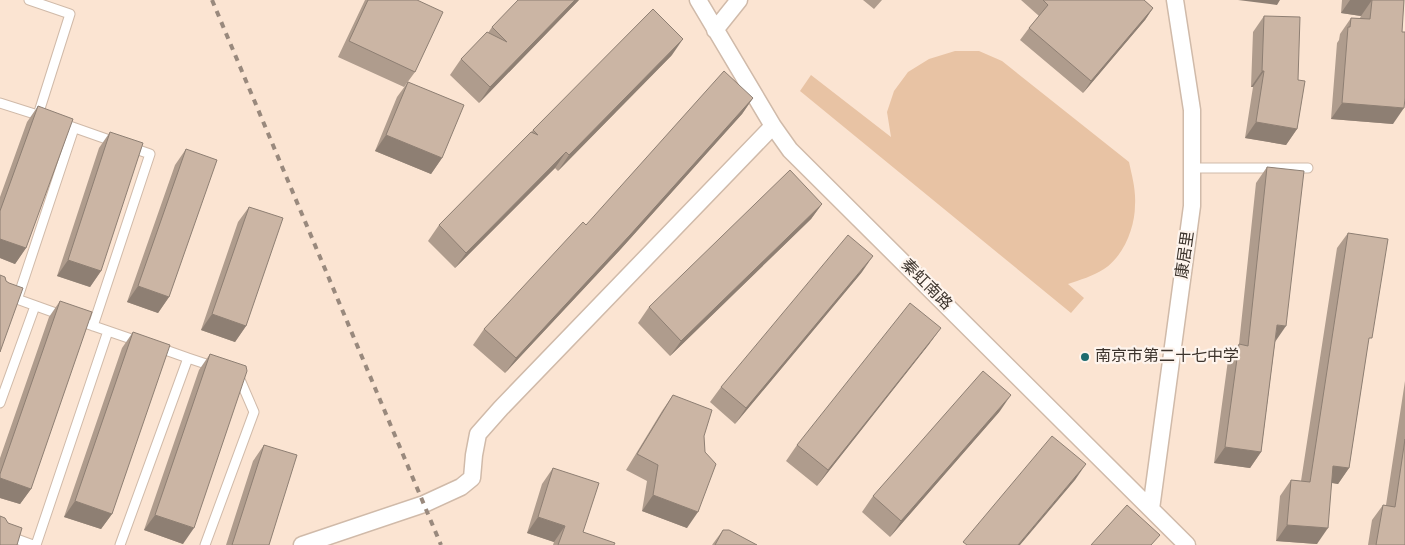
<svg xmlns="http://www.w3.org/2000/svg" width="1405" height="545" font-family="Overpass,'Noto Sans SC',sans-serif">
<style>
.green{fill:#e8c3a4}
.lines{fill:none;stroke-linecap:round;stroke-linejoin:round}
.service-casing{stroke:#d0baa9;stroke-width:11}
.minor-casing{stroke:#d0baa9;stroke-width:19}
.service{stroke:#fff;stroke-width:9}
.minor{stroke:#fff;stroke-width:16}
.rail{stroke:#99897d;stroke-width:4;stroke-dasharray:6 6;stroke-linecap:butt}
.wall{fill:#af9c8d}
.shaded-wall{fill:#8e7f73}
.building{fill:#cbb5a4;stroke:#8e7f73}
.poi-dot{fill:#1e6b6f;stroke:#fef4ed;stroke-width:2}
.labels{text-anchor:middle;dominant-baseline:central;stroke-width:4.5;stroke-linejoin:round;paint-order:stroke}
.street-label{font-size:16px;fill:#3d342d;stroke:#fef4ed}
.poi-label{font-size:16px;fill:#3d342d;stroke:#fef4ed;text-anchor:start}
</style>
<rect width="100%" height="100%" fill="#fbe4d2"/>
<path class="green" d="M955,51H979L1002,61L1129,162C1132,176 1136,190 1135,205C1135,227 1124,256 1104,269C1093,276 1080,280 1068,284L1084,298L1071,313L800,91L811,75L891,137L887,112L894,91L908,72L929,59Z"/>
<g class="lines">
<g class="service-casing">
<path id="service" d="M29,0L70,14L38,115
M0,103L44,117
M61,123L115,142
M1192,168H1308
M0,293L64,316
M18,297L74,128
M79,321L140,342
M93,326L150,154L130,147
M188,358L215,367
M0,403L35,306
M0,533L33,545
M36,545L108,331
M120,545L188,358L157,347
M205,545L254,412L238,375"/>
</g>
<g class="minor-casing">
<path id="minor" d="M698,0L773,126L790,150L1187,545
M715,30L739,0
M1151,509L1192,206V110L1175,0
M302,545L424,504L461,487L472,478L474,455L478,434L501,408L773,126"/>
</g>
<use href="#service" class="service"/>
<use href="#minor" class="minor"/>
<path class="rail" d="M212,0L441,545"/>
</g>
<path class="wall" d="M365,0H417L415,72L404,87L338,57Z
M579,0L479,103L450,75L461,59L488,33L492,27Z
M863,0H882L874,9Z
M1021,0H1144L1153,8L1145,20L1083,93L1020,40L1029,28L1039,16Z
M1342,0H1404L1393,124L1331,119L1337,43L1339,40L1340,34L1351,18H1360L1361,16L1341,13Z
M1264,16L1297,129L1286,145L1245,138L1253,87H1251L1253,32Z
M672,55L558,171L555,168L455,268L428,241L439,225L533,130Z
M408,82L442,158L431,174L375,151L397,97Z
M753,98L742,114L619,251L505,373L473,345L484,329L586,225Z
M38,106L26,248L15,264L0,258V197L27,122Z
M110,132L101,271L90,287L57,276L99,148Z
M186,149L169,297L158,313L127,302L175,165Z
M1267,167L1275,342L1261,452L1250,468L1214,463L1228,360L1239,344L1256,183Z
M822,204L811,219L670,356L638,323L649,307Z
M249,207L246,326L235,342L201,330L238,222Z
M1348,233L1368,343L1349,468L1338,484L1332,483L1317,544L1276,541L1280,496L1291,480L1301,481L1337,248Z
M862,272L735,424L710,402L721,387Z
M60,301L31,489L20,504L0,498V458L49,317Z
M133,332L112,514L101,529L64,517L122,348Z
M930,343L817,486L786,461L797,445Z
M210,354L183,544L144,530L199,370Z
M1405,381V545H1368L1372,520L1383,505H1386Z
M673,395L704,436L687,528L642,511L647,481L626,470L662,411Z
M1000,411L890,537L862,512L873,496Z
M264,445L269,545H226L253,461Z
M553,468L583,532L614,545H553L554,542L527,533L542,484Z
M723,530L757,545H712Z"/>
<path class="shaded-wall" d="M575,0H579L479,103L490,87Z
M1238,0H1280L1277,5Z
M1350,0H1372L1361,16L1341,13Z
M1153,8L1145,20L1083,93L1091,81Z
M683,39L672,55L558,171L569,155Z
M1262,71H1264L1253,87H1251Z
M753,98L742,114L619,251L505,373L516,358Z
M1342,103L1404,108L1393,124L1331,119Z
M1256,122L1297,129L1286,145L1245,138Z
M386,135L442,158L431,174L375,151Z
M566,152L555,168L455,268L466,253Z
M822,204L811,219L670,356L681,341Z
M0,239L26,248L15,264L0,258Z
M873,256L862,272L735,424L746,408Z
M68,260L101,271L90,287L57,276Z
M138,286L169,297L158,313L127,302Z
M212,314L246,326L235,342L201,330Z
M1277,325L1286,326L1275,342Z
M941,328L930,343L817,486L828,470Z
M1011,395L1000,411L890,537L901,521Z
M1225,447L1261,452L1250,468L1214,463Z
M1086,464L1075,480L1020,545H1018Z
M1333,466L1349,468L1338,484L1322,481Z
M0,478L31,489L20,504L0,498Z
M653,495L698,512L687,528L642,511Z
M75,501L112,514L101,529L64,517Z
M155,515L194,528L183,544L144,530Z
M538,517L565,526L554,542L527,533Z
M1287,525L1328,528L1317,544L1276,541Z"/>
<path class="building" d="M368,0H417L443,12L415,72L349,41Z
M518,0H575L490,87L461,59L487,32L507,42L492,27Z
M1043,0H1144L1153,8L1091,81L1029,28L1048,5Z
M1372,0H1404L1402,32H1405V98L1404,108L1342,103L1348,27H1350L1351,18L1370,19Z
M653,9L683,39L569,155L566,152L466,253L439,225L531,132L538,135L533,130Z
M1264,16L1300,17L1298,80L1305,81L1297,129L1256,122L1264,71H1262Z
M724,71L753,98L630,235L516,358L484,329L583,222L586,225Z
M408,82L464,105L442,158L386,135Z
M38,106L73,119L26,248L0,239V211Z
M110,132L143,143L101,271L68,260Z
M186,149L217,160L169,297L138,286Z
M1267,167L1304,171L1286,326L1277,325L1261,452L1225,447L1239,344L1248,346Z
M790,170L822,204L681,341L649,307Z
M249,207L283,218L246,326L212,314Z
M1348,233L1388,239L1372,338H1369L1349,468L1333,466L1328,528L1287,525L1291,480L1310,482Z
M848,235L873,256L746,408L721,387Z
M0,275L5,277L6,281L9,283L23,288L0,352Z
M60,301L92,312L31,489L0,478V474Z
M910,303L941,328L828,470L797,445Z
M133,332L170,345L112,514L75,501Z
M210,354L246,366L247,371L194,528L155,515Z
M983,371L1011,395L901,521L873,496Z
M673,395L712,410L704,436L705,452L716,464L698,512L653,495L658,465L637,454Z
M1052,436L1086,464L1018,545H967L963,542Z
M1405,439V545H1376L1383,505L1395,507Z
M264,445L297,455L269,545H232Z
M553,468L599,483L583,532L615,543L614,545H558L565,526L538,517Z
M1127,505L1160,535L1151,545H1091Z
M0,516L5,518L8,523L22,528L17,545H0Z
M723,530H729L757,545H715Z"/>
<circle class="poi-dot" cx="1085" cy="357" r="5"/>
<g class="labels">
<g class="street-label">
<text transform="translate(1186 255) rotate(-82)">康居里</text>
<text transform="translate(926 285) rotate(45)">秦虹南路</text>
</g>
<g class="poi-label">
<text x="1095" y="357">南京市第二十七中学</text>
</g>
</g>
</svg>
